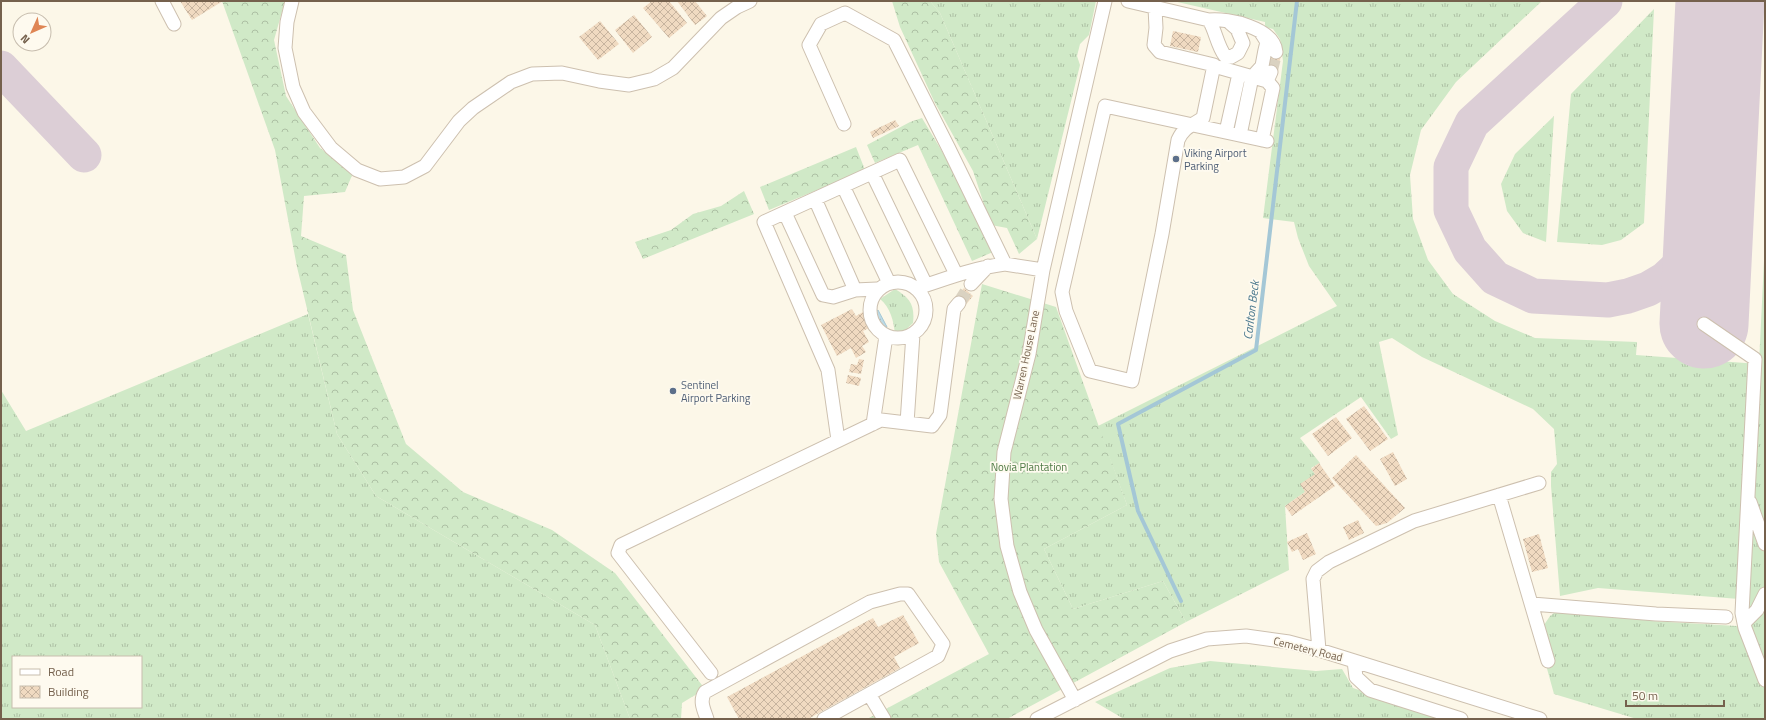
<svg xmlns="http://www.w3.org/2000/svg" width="1766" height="720" font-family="'Titillium Web',sans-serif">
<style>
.grass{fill:url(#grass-tufts);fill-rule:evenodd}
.forest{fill:url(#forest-crowns)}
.water{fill:url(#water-ripples);stroke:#a4c7d6}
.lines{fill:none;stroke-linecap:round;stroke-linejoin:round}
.stream{stroke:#a4c7d6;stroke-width:4}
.taxiway{stroke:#dcced6;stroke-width:35}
.runway{stroke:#dcced6;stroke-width:89}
.building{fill:url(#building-cross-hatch)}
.minor-tunnel{stroke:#dad2c1;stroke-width:13;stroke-dasharray:13 6;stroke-linecap:butt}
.minor-casing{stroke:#cdc0af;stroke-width:15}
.minor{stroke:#fff;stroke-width:13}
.service-dot{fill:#5c6f8a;stroke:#fefaef;stroke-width:1.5}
.labels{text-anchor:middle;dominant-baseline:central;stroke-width:3.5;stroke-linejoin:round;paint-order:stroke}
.service-label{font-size:11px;fill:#4e5e75;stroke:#fefaef;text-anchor:start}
.street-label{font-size:11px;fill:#75614d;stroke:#fefaef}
.park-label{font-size:11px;fill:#4e7a45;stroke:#fefaef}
.water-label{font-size:12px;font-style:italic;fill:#4b798e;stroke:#fefaef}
</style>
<defs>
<pattern id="grass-tufts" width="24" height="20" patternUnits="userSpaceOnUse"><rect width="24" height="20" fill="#d0e9c7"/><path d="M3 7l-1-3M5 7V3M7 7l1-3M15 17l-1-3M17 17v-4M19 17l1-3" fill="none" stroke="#adc0a4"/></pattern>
<pattern id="forest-crowns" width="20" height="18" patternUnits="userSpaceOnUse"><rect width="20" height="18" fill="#d0e9c7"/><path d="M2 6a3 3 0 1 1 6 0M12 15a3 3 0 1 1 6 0" fill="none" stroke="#adc0a4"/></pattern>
<pattern id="water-ripples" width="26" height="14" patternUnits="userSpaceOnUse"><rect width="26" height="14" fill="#bddae5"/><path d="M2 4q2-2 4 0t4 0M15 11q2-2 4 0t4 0" fill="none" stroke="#9eb4bc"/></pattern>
<pattern id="building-cross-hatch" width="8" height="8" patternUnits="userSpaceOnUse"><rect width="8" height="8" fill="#f0dac1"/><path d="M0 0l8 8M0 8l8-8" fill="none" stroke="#c7b49f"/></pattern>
</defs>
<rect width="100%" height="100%" fill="#fcf7e8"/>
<path class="grass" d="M930,1H1096L1089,35L1080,44L1077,56L1080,65L1037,239L940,13Z
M1173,1H1542L1456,82L1421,130L1410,175L1413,219L1428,260L1453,294L1495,321L1535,338L1637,342L1636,355L1759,364L1765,240V718L1637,719L1554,694L1546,665L1544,625L1550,616L1557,611L1645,614L1651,621L1737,626L1739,599L1598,588L1560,596L1551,486V472L1557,464L1554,429L1533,409L1422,357L1392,338L1379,342L1398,435L1391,439L1361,397L1300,438L1320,463L1311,468L1315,474L1305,492L1285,506L1289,570L1186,622L1163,581L1073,609L1044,549L1127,505L1098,426L1337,306L1309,266L1298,238L1294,222L1263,218L1283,61L1280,39L1273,29L1265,27V22Z
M1654,9L1644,223L1621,240L1602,245L1557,242L1571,94Z
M1554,116L1546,242L1523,233L1507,211L1501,184L1515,154Z
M895,289C910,298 915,305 913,323L900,335H895C894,321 890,307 880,299Z
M308,314L337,434L376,496L595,625L630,719H1V390L26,431ZM13,657H141V707H13Z
M1210,661L1316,671L1342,669L1353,688L1446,719H1124L1095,702L1170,668Z"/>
<path class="forest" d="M222,1H285L274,40L286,96L320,148L353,173L345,192L304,196L301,236L346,255L353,310L406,444L463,492L552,530L615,573L705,689L682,703L681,719H630L595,625L376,496L337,434L297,267L275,150Z
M892,1H930L940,13L1037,239L1019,254L1007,228L991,225L973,171L934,101L900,27Z
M922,118L949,163L993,252L972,261L918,145L875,163L867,145L910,122Z
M856,147L865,170L769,210L760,187Z
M744,191L754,214L643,259L635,242L671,230L693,214L721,206Z
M982,284L1056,307L1127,505L1044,549L1073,609L1163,581L1186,622L1007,719H867L989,654L939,562L936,534Z"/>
<path class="water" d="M878,310L887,327L883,331L875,312Z"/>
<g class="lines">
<path class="stream" d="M1181,601L1138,511L1118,424L1256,350L1297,1"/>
<path class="taxiway" d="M1605,1L1472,123L1451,167V210L1470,250L1495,278L1533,296L1608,300L1628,296L1648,289L1665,279L1680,265L1692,249L1701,231L1710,189
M1,68L84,155"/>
<path class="runway" d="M1704,324L1720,1"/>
</g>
<path class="building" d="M180,1H223L192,20Z
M652,1H669L687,23L669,38L643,8Z
M677,1H695L707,16L695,25Z
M634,15L652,37L633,53L615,30Z
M600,21L619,44L598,60L579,37Z
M1173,31L1201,37L1198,52L1170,46Z
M1272,50L1282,53L1276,73L1266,70Z
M895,120L899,126L873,138L870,132Z
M964,288L973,296L964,307L955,299Z
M852,309L856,316L863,312L871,327L863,331L869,342L862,346L866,352L856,358L851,348L837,356L821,325Z
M859,359L864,360L861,374L849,372L851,364L857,365Z
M848,375L861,378L859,386L846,383Z
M1364,406L1388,439L1370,451L1346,419Z
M1336,417L1352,438L1328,456L1312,434Z
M1393,452L1407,479L1395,486L1380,459Z
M1356,455L1405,508L1387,523L1376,526L1332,478Z
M1319,463L1335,486L1292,516L1285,506L1305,492L1300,484L1315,474L1311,469Z
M1358,520L1364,533L1349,540L1343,527Z
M1307,533L1316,554L1303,560L1298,549L1292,552L1287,542Z
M1539,534L1548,568L1532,572L1523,539Z
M903,615L919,643L894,657L900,668L808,719H739L727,697L873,618L878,627Z"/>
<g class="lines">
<path class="minor-tunnel" d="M1271,72L1276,52
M959,303L971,284"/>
<g class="minor-casing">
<path id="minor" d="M162,1L174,24
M292,1L287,22L285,48L293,87L304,112L331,148L357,170L380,179L404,177L425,166L459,121L473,108L511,82L532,74L562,73L599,81L629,85L654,79L673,68L721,18L737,7L750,1
M1128,1L1209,20C1229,18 1274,28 1276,52
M1155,8L1156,28L1154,45L1160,52L1214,65L1203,118C1191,126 1184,127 1178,140L1162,234L1132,381L1090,371L1066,311L1062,292L1105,106L1267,141
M1209,20C1216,32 1217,45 1225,56L1231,57L1238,53L1243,43L1237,29L1229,22
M1214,66L1267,81L1271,72
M844,124L809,45L821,24L845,13L894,40L949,149L1005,264L1043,270
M1226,132L1239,74
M1240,135L1252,77L1262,66L1265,50L1267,42L1260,31
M1262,140L1273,88L1267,81
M872,173L926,285
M843,186L889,283
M815,199L855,290
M785,213L823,295L833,297L855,290L877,289
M870 310a28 28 0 1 1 56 0a28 28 0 1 1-56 0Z
M971,284L988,266
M918,288C947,278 974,268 1005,264
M1704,324L1755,359L1742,613L1745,628L1765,680
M907,423L913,334
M873,424L886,336
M838,440L828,370L764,222L900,160L956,274
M1499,495L1548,661
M1750,502L1765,544
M1532,604L1656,614L1726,617
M1744,623L1757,610L1765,594
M1319,650L1313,579L1317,571L1329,562L1414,521L1539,483
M1354,661L1356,677L1370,690L1461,719
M711,673L618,553L621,545L881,420L932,426L940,415L954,309L959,303
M869,694L884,719
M1075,700L1036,630L1020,592L1007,546L1001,499L1004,452L1029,354L1043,270L1105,1
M707,719C704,710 699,701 705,692L870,602L900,594H908L943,644L938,656L824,719
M1037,719L1170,651L1207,639L1246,636L1289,642L1319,650L1540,719"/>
</g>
<use href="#minor" class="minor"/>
</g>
<g class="service-dot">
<circle cx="1176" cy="159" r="4"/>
<circle cx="673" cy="391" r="4"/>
</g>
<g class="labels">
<g class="service-label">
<text x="1184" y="153">Viking Airport<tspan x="1184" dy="13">Parking</tspan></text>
<text x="681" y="385">Sentinel<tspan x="681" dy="13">Airport Parking</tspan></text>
</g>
<g class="street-label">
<text transform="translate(1026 355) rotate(-78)">Warren House Lane</text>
<text transform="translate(1308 649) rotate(14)">Cemetery Road</text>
</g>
<g class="park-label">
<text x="1029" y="467">Novia Plantation</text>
</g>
<g class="water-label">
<text transform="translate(1251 310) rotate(-83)">Carlton Beck</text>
</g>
</g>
<rect width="1766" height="720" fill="none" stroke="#75614d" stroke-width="4"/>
<rect x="12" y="656" width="130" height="52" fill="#fefaef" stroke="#c7bdae"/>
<rect x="20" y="669" width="20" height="6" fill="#ffffff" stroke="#c7bdae"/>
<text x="48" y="676" font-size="12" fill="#75614d">Road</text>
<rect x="20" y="686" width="20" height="12" fill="url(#building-cross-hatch)" stroke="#c7bdae"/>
<text x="48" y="696" font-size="12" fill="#75614d">Building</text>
<g transform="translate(32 32) rotate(225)"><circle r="19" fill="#fefaef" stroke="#c7bdae"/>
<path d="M0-3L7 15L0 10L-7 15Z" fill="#df8554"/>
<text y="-6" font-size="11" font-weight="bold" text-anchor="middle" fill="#75614d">N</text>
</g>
<path d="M1626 700v6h98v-6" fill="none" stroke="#75614d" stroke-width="2"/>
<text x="1632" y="700" font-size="12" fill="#75614d" stroke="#fefaef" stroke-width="3" paint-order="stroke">50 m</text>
</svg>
